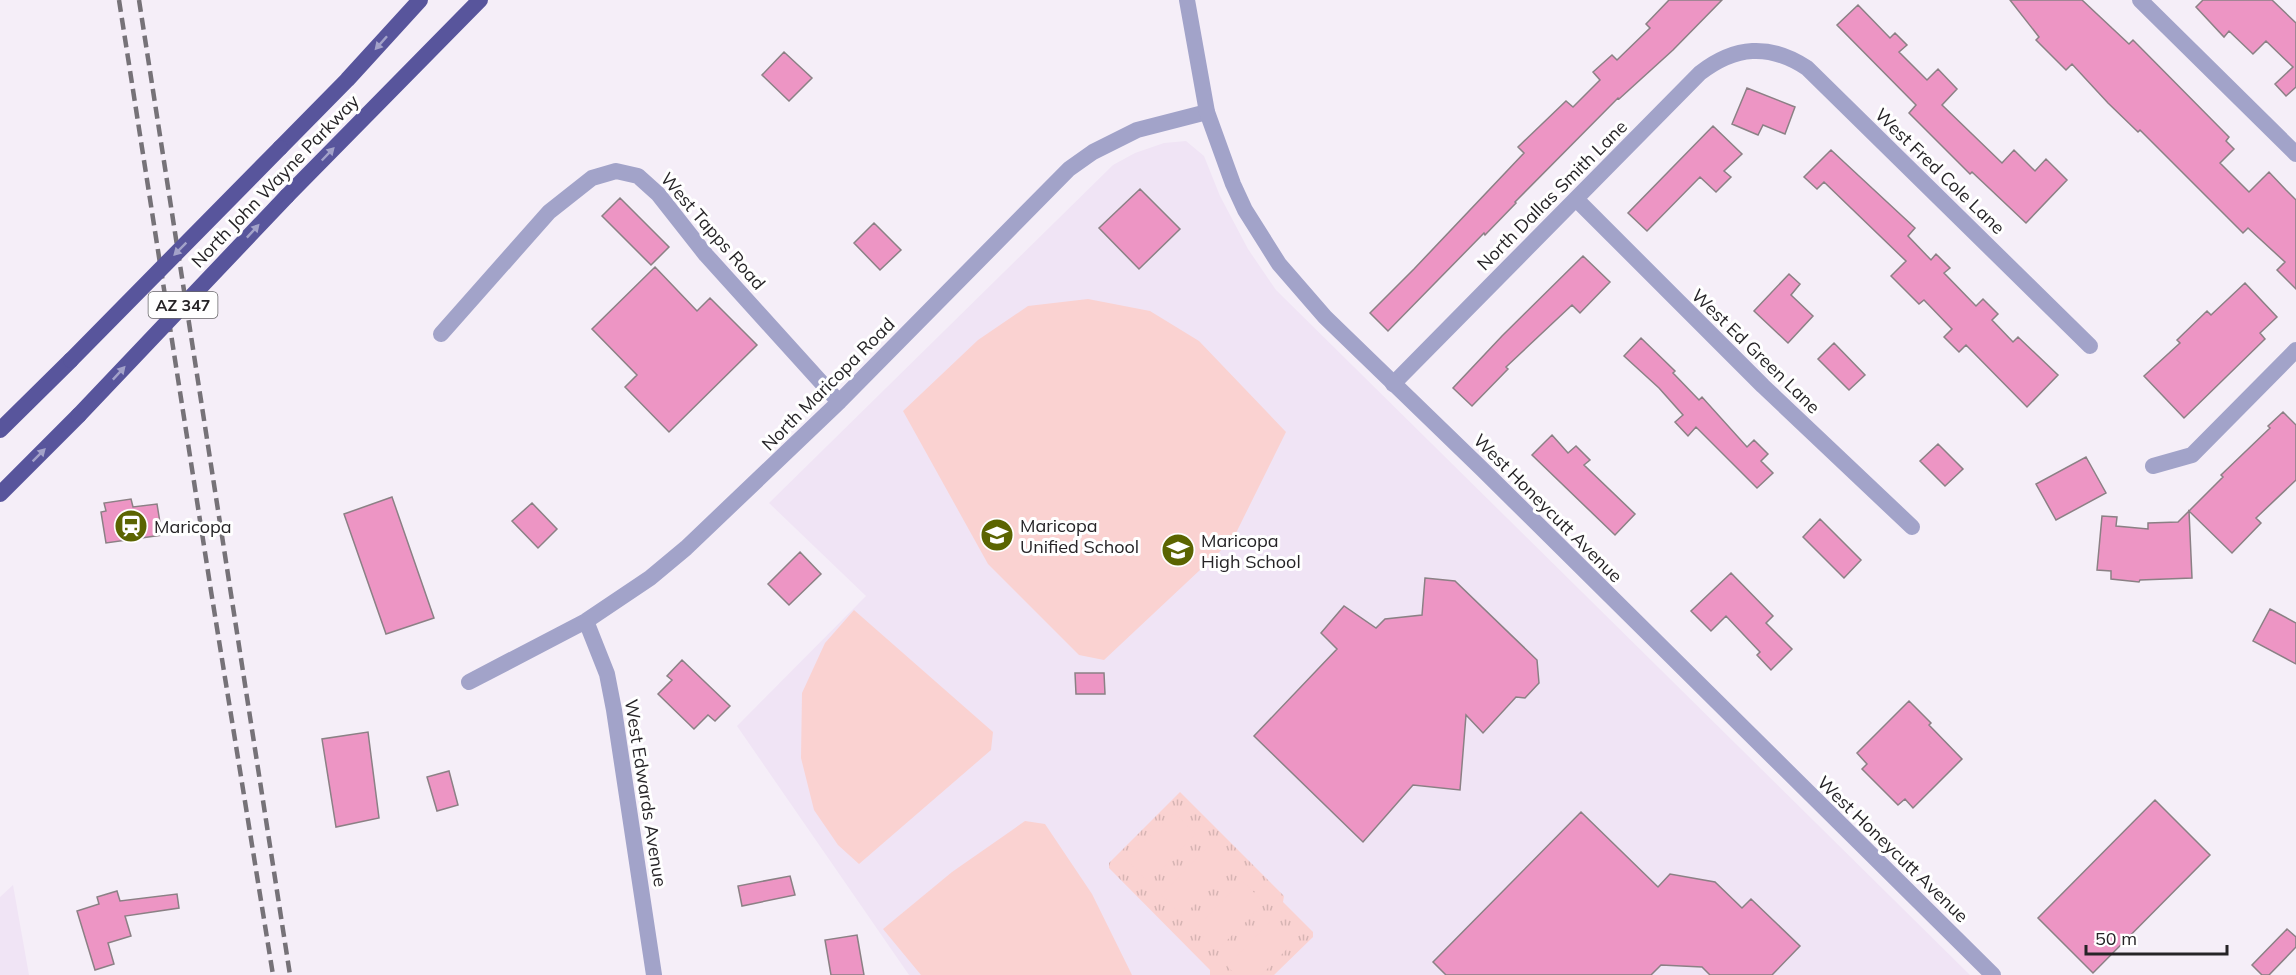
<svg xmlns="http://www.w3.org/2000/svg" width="2296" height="975" font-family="Mulish,sans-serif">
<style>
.built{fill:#f0e4f5}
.park{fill:url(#park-tufts)}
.garden{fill:#fad2d1}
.building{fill:#ed95c4;stroke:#8b8085;stroke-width:1.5}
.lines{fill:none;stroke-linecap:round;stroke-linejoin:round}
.minor{stroke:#a2a3c9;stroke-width:16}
.tertiary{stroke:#a2a3c9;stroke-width:16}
.trunk{stroke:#58559c;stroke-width:16}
.rail{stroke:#767278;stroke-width:4.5;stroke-dasharray:12 6;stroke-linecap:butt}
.trunk-bridge{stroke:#58559c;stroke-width:16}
.oneway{fill:#a3a2c9}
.labels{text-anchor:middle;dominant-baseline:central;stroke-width:6;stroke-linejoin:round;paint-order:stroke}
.shield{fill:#fff;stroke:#676668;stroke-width:1.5}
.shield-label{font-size:16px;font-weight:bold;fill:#262427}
.street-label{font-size:18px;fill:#262427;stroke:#fff}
.poi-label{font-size:18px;fill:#262427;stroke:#fff;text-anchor:start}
</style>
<defs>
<pattern id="park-tufts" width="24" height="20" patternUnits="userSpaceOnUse" patternTransform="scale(1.5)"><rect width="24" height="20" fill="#fad2d1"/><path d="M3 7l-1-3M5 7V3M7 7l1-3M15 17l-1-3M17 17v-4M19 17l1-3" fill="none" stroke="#d6b4b3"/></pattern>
</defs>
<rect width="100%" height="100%" fill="#f5eef8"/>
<path class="built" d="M1186,141L1204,156L1220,196L1248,249L1276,290L1970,975H909L737,726L866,596L769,503L1113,165L1135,153L1164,143Z
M13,885L29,975H0V897Z"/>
<path class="park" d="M1180,792L1284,896L1283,902L1313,932V937L1274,975H1210V970L1109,868V863Z"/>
<path class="garden" d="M1088,299L1150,311L1199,341L1286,432L1233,539L1104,660L1079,655L988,564L903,411L978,340L1028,306Z
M854,610L993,732L991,750L859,864L838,845L814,810L801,758L802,693L825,643Z
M1174,813L1196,834L1149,882L1126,860Z
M1025,821L1045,824L1092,894L1132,975H921L883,929L952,872Z
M1208,847L1230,869L1183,916L1161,895Z
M1242,881L1265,903L1217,950L1195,929Z
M1274,918L1296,940L1261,975H1236L1227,966Z"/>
<path class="building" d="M1669,0H1722L1673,50L1619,99L1618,98L1515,202L1516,203L1485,235L1484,233L1388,331L1370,313L1414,269L1524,153L1518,147L1566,101L1573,107L1600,80L1593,72L1612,55L1617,60L1650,28L1646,24Z
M2010,0H2082L2129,44L2133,40L2229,137L2226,141L2234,149L2220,163L2249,192L2269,172L2286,190L2296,200V289L2277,270L2285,262L2248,228L2243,233L2140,130L2138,132L2108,103L2072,64L2066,70L2036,40L2039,37Z
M2203,0H2272L2296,23V87L2286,96L2275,84L2293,67L2266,41L2253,54L2229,31L2224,37L2196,7Z
M1858,5L1890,38L1895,33L1907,45L1899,52L1927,80L1938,69L1957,89L1942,105L2002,163L2014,150L2035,171L2046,159L2067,180L2026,223L1972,172L1970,174L1909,113L1916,105L1837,25Z
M784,52L812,78L789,101L762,75Z
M1747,88L1795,107L1785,134L1763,125L1758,135L1732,124Z
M1713,126L1742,154L1724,171L1731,177L1716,192L1700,177L1647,231L1628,213Z
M1831,150L1915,228L1908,236L1931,260L1936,254L1950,268L1944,273L1976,306L1983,299L1998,314L1992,320L2013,342L2018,337L2058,375L2027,407L1966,345L1959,352L1944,337L1952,329L1924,300L1919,304L1891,276L1906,261L1824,182L1817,189L1804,177Z
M1140,189L1180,229L1139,269L1099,228Z
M620,198L669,247L651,265L602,216Z
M874,223L901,250L880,270L854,243Z
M1583,256L1610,282L1580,313L1572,305L1506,367L1508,369L1472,406L1453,388L1502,336Z
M655,267L697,311L710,298L757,345L669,432L625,387L637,375L592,329Z
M1789,274L1800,284L1791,295L1813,316L1788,343L1754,311Z
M2245,283L2277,317L2260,333L2265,339L2184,418L2144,376L2180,343L2177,340L2207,311L2211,315Z
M1641,338L1675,371L1673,373L1699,400L1702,397L1747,447L1754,440L1768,454L1761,461L1773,473L1757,488L1696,427L1688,436L1675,422L1683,415L1659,388L1624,356Z
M1834,343L1865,375L1849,390L1818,359Z
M2283,412L2296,425V480L2256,518L2261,523L2232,553L2189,511L2192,578L2140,580L2139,582L2111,579V571L2097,570L2102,516L2117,517L2116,526L2148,529V523L2178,522L2223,477L2221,475L2270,428L2268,426Z
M1552,435L1568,453L1576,446L1590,460L1584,465L1635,514L1615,535L1532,455Z
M1938,444L1963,469L1945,486L1920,461Z
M2086,457L2106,493L2056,520L2036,484Z
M392,497L434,618L386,634L344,514Z
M131,499L133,507L157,504L162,535L106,543L101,512L106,511L104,503Z
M532,503L557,529L538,548L512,521Z
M1820,519L1861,560L1844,578L1803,537Z
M800,552L821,574L789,605L768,584Z
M1731,573L1773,616L1766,623L1792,649L1771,670L1757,655L1760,652L1726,616L1711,631L1691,611Z
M1425,578L1455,581L1537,660L1539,683L1525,698L1516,697L1483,733L1466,715L1460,790L1413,785L1363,842L1254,736L1337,649L1321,633L1344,606L1376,628L1385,619L1422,615Z
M2270,609L2296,623V664L2253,641Z
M682,660L730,706L715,721L708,715L694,729L658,694L672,680L667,676Z
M1075,673H1104L1105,694H1076Z
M1909,701L1931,723L1929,725L1962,759L1913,808L1905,799L1898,805L1862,769L1867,764L1857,753Z
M368,732L379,818L336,827L322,739Z
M449,771L458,805L437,811L427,777Z
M2155,800L2210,855L2093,973L2038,918Z
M1581,812L1658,887L1670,874L1715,882L1742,908L1751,899L1800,946L1772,975H1710L1702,967L1661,965L1651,975H1446L1433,962Z
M790,876L795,895L742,906L738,886Z
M117,891L120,901L177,894L179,908L125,916L131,936L108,943L114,964L95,970L77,911L99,904L97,897Z
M2287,929L2296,937V947L2269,975H2262L2252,965Z
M857,935L864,975H831L825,940Z"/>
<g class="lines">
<path class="minor" d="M2140,0L2296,154
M1576,199L1763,386L1912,527
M441,334L549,212L592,178L616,171L638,176L658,194L706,255L839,402
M1393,384L1700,73C1735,46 1769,43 1807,68L2090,346
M2153,466L2192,455L2296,350
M586,621L607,674L614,710L654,975
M469,682L586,621L650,578L686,548L839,402L1069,169L1093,152L1137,130L1207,112"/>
<path class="tertiary" d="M1187,0L1207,112L1233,184L1245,210L1279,264L1325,317L1482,469L1993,975"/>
<path class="trunk" d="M280,148L347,80L420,0
M287,196L480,0
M0,430L71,360
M0,494L79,415"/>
<path class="rail" d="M119,0L211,591L273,975
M139,0L290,975"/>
<path class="trunk-bridge" d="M71,360L280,148
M79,415L287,196"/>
</g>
<defs><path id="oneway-solid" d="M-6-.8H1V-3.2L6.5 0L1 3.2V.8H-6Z" transform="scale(1.5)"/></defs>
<g class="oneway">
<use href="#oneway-solid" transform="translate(381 43) rotate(132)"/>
<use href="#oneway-solid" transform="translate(328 154) rotate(-46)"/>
<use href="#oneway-solid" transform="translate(253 231) rotate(-47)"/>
<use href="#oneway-solid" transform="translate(180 249) rotate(135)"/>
<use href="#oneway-solid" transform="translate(119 373) rotate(-47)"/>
<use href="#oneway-solid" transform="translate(39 455) rotate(-45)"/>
</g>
<defs>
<g id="station-disc" transform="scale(1.725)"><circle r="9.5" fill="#5b6401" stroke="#fff"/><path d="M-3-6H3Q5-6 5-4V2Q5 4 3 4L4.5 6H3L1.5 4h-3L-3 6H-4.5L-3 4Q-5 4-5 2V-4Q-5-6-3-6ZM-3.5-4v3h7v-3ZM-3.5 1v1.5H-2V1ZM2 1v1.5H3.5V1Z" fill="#fff"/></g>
<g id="school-disc" transform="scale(1.725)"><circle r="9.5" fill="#5b6401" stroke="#fff"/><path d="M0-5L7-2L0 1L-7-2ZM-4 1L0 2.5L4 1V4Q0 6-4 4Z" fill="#fff"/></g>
</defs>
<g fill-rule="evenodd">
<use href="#station-disc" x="131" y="526"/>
<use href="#school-disc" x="997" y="535"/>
<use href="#school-disc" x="1178" y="550"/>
</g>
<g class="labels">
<rect class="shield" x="148.5" y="292" width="69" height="26" rx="4.5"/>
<g class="shield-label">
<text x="183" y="305">AZ 347</text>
</g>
<g class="street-label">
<text transform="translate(1940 171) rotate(44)">West Fred Cole Lane</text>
<text transform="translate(275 181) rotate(-46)">North John Wayne Parkway</text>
<text transform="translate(1552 195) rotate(-45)">North Dallas Smith Lane</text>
<text transform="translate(713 231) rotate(49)">West Tapps Road</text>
<text transform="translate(1756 351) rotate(44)">West Ed Green Lane</text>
<text transform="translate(828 384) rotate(-45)">North Maricopa Road</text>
<text transform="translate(1548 508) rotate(45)">West Honeycutt Avenue</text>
<text transform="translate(646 793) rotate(81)">West Edwards Avenue</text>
<text transform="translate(1893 849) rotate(44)">West Honeycutt Avenue</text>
</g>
<g class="poi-label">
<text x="1020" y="525">Maricopa<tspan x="1020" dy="21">Unified School</tspan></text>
<text x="154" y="526">Maricopa</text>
<text x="1201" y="540">Maricopa<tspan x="1201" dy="21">High School</tspan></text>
</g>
</g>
<path d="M2086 945v9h141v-9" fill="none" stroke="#262427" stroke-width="3"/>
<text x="2095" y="945" font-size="18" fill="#262427" stroke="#ffffff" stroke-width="4.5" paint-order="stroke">50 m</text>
</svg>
